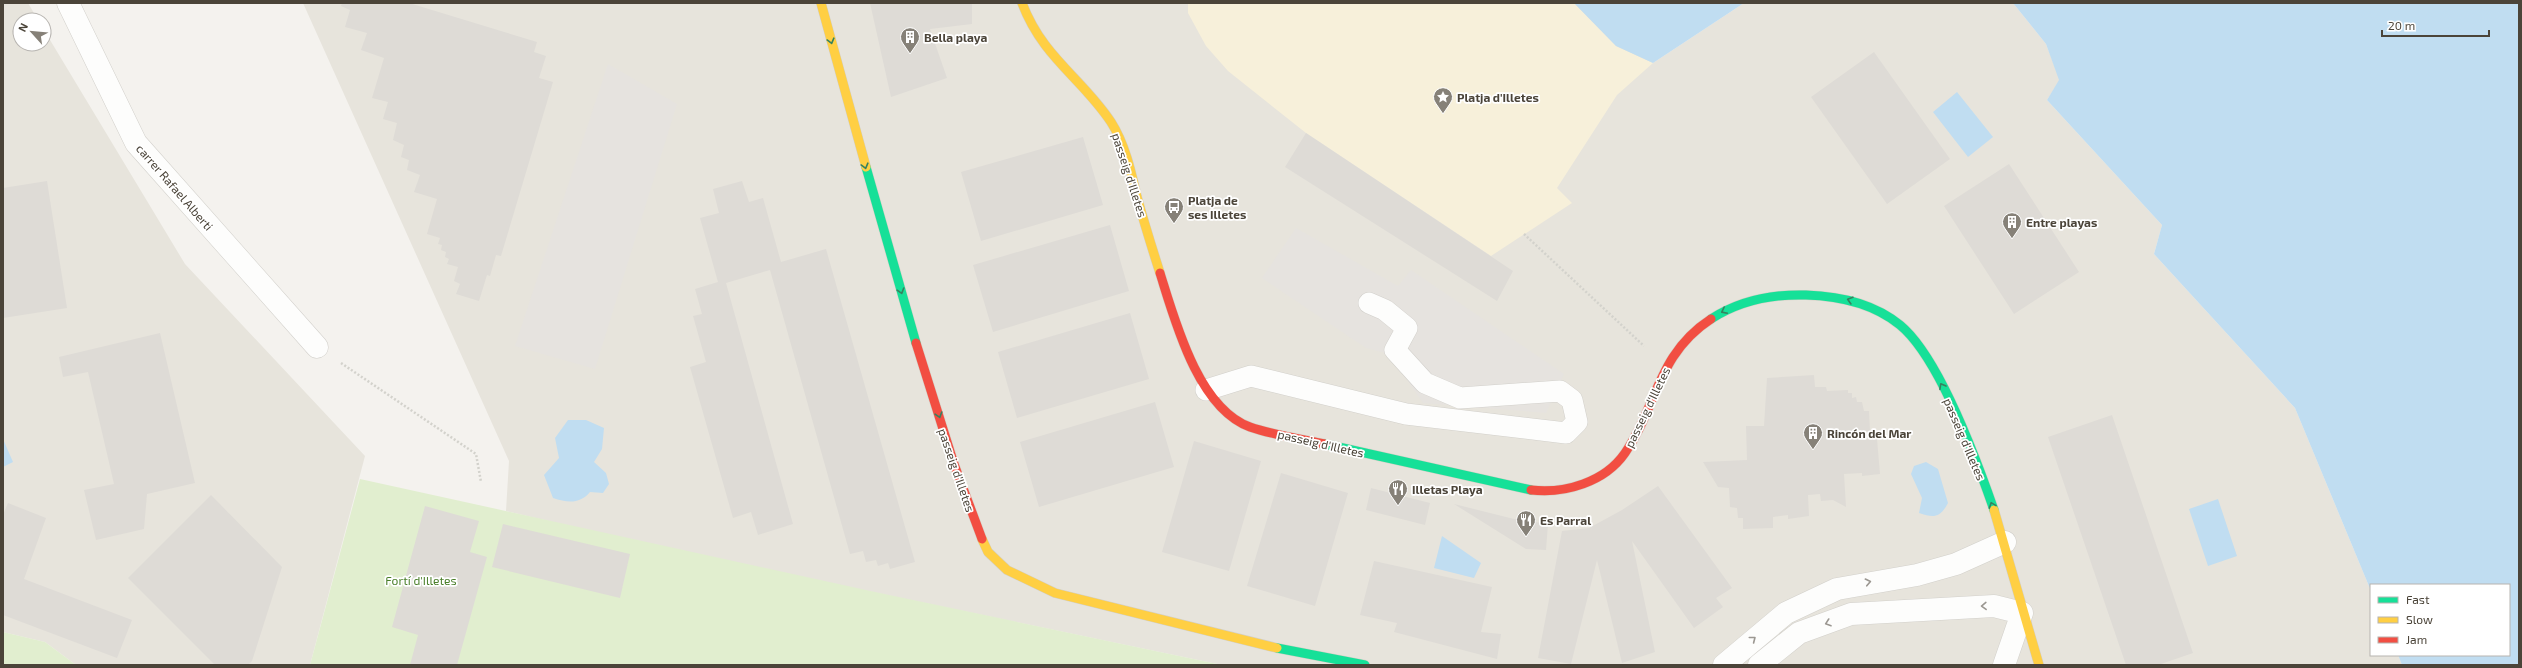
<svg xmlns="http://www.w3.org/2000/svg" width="2522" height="668" font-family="'Exo 2',sans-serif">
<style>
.residential{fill:#e7e4dc}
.green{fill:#e1eecf}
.sand{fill:#f7f0da}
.parking{fill:#e6e3df}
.water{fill:#c0ddf1}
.building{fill:#dedbd6}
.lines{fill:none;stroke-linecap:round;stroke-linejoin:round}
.lane-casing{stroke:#d2d0cb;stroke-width:22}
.street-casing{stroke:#d2d0cb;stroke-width:23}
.fast-casing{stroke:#d3cfc5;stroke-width:10}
.slow-casing{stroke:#d3cfc5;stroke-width:10}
.jam-casing{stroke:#d3cfc5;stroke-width:10}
.path{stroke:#d3d2cc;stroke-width:2.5;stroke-dasharray:2 2;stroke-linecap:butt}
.lane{stroke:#fdfdfc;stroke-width:21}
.street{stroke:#fdfdfc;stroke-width:22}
.fast{stroke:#16e098;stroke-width:9}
.slow{stroke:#ffcf43;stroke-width:9}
.jam{stroke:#f24e42;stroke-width:9}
.oneway{stroke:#36825f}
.oneway2{stroke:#9b9791}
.labels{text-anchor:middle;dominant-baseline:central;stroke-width:3.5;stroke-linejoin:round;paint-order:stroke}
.poi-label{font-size:12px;font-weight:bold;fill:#4b4439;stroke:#fff;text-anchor:start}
.street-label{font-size:12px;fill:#4b4439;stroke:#fff}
.park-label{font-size:12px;fill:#4a7f2a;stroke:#fff}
</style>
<rect width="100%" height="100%" fill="#f4f2ee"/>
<path class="residential" d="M3,3H28L38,20H20V44H44V30L185,264L365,456L310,665H76L45,642L3,632Z
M303,3H1574L1653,63L1744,3H2013L2046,44L2060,80L2047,100L2162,225L2154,254L2295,408L2371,591V655H2398L2402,665H1222L680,552L506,511L509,461Z"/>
<path class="green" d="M360,479L875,592L1222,665H310Z
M3,632L45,642L76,665H3Z"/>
<path class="sand" d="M1188,3H1574L1616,46L1653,63L1617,95L1557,188L1572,203L1491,256L1306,133L1228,71L1206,46L1188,13Z"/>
<path class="parking" d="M608,64L677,104L595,369L515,346Z
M1296,228L1398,286L1411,270L1564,374L1546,413L1423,403L1389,354L1366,348L1262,278Z"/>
<path class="water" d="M1574,3H1744L1653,63L1616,46Z
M2013,3H2519V665H2402L2398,655H2509V585H2371V591L2295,408L2154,254L2162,225L2047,100L2059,80L2046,44Z
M1957,92L1993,137L1968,157L1933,112Z
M568,420H586L604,428L602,449L594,462L606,473L609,484L603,493L590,492C580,504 568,503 553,498L544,475L559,458L555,438Z
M3,439L13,462L3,467Z
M1926,462L1938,469L1948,503C1940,518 1934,518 1919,513L1922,498L1911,474L1914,466Z
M2218,499L2237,556L2208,566L2189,509Z
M1442,536L1481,563L1474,578L1434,568Z"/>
<path class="building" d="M342,3H409L537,42L534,52L546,56L539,78L553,82L501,256L496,255L490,276L487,275L479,301L456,294L460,284L454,281L458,267L447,264L449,259L445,257L446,252L441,250L442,245L438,244L440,238L427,234L437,199L414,192L420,175L407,170L409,160L401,157L404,145L393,140L397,123L383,119L388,102L372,98L384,58L361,50L367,33L345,27L350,10L341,6Z
M870,3H972V24L930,29L947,78L891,97Z
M1874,52L1950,159L1887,204L1811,97Z
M1306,133L1513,271L1497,301L1285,167Z
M1083,137L1103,205L981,241L961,172Z
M2009,164L2079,272L2014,314L1944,206Z
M47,181L67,308L3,318V188Z
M742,181L749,202L763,198L781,262L826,249L915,562L890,569L888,563L878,566L876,560L866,562L863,551L850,554L770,270L726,283L793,524L758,535L751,512L733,518L690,367L706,362L693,316L702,314L695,289L718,282L700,218L719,213L713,189Z
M1110,225L1129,291L993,332L973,265Z
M1130,313L1149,379L1017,418L998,352Z
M160,333L195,483L147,494L144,529L96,540L84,490L114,484L88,372L63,377L59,357Z
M1814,375L1815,387H1826L1827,391L1848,390V393H1852V398L1856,397L1857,402H1862L1864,411H1869L1870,431L1864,432V440L1877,439L1880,474L1862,476V473L1844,474L1846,507L1833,500L1821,501L1820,494L1808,495L1809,516L1788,519V515L1773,517V528L1743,529V518H1738L1737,508L1730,507L1729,488L1718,487L1703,462L1747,460L1746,426H1764L1767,378Z
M1155,402L1174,467L1039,507L1020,442Z
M2112,415L2193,653L2158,665H2126L2048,437Z
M1194,441L1261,461L1229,571L1162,552Z
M1281,473L1348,493L1315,606L1247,586Z
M1658,486L1732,588L1716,598L1723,607L1694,628L1632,541L1655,652L1622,663L1597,560L1571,664L1538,658L1562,531L1589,528L1622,510Z
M1371,488L1430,503L1425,525L1366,510Z
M211,495L282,567L252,661L248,665H215L128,578Z
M8,503L46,518L24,579L132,620L117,658L3,615V515Z
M1454,504L1514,519L1548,524L1546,550L1526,549Z
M425,506L479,521L470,552L487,557L457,665H410L418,635L392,627Z
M503,524L630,554L620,598L492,567Z
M1374,561L1492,587L1481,632L1501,634L1497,659L1394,632L1397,623L1360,615Z"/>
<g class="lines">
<g class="lane-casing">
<path id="lane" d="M1206,390L1251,376L1406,414L1566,433L1577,422L1572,400L1560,391L1460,398L1425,383L1395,350L1407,328L1385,310L1369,303"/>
</g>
<g class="street-casing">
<path id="street" d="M68,3L136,143L317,347
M1724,665L1786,613L1837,589L1917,575L1956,564L2005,542
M1759,665L1799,633L1851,614L1994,606L2022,613L2004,665"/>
</g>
<g class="fast-casing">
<path id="fast" d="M866,167L916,343
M1711,319C1739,301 1773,294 1806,295C1839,296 1873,303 1900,325C1939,357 1977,461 1994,510
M1325,444L1531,490
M1277,648L1365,665"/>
</g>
<g class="slow-casing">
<path id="slow" d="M821,3L866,167
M1022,3C1043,58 1081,77 1111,122C1125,144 1131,171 1137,197C1144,222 1152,248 1160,273
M1994,510L2039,665
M982,539L988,552L1007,570L1055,593L1277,648"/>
</g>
<g class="jam-casing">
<path id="jam" d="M1160,273C1175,321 1198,408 1250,427C1273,435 1300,439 1325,444
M916,343L954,464L982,539
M1531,490C1565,494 1605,482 1625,453C1657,407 1657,354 1711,319"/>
</g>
<path class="path" d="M1524,234L1644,346
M341,363L476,454L481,482"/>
<use href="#lane" class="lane"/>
<use href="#street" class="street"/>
<use href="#fast" class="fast"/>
<use href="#slow" class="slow"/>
<use href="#jam" class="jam"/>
</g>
<defs><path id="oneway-chevron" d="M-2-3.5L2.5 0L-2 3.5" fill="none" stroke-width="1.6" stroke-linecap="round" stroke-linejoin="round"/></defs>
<g class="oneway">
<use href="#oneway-chevron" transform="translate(831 41) rotate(75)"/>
<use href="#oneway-chevron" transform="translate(865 166) rotate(75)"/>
<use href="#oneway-chevron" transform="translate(901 291) rotate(73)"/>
<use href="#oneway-chevron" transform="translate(1850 300) rotate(-164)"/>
<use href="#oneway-chevron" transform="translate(1724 311) rotate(153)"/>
<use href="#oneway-chevron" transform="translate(1942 386) rotate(-119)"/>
<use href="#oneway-chevron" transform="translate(939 415) rotate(73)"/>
<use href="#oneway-chevron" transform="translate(1992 505) rotate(-110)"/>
</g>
<g class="oneway2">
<use href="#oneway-chevron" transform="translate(1868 582) rotate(-12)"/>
<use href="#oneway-chevron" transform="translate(1984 606) rotate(178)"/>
<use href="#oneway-chevron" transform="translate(1828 623) rotate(161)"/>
<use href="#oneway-chevron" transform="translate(1753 639) rotate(-38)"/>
</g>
<defs>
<g id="building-pin" transform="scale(1)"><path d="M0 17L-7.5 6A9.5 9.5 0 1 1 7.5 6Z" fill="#868178" stroke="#fff"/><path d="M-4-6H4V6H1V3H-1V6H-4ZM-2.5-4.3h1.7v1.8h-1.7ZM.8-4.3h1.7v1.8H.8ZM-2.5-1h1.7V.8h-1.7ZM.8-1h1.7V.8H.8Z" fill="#fff"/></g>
<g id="sight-pin" transform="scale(1)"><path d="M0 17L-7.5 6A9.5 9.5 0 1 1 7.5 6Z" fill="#868178" stroke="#fff"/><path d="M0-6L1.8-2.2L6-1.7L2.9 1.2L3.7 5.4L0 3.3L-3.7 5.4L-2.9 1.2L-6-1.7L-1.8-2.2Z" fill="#fff"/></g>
<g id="bus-pin" transform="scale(1)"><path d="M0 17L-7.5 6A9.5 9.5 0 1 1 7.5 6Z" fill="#868178" stroke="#fff"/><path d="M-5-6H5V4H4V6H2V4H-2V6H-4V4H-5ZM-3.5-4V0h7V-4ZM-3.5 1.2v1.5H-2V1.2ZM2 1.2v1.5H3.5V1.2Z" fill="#fff"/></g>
<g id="restaurant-pin" transform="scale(1)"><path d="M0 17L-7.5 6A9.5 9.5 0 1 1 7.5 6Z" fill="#868178" stroke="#fff"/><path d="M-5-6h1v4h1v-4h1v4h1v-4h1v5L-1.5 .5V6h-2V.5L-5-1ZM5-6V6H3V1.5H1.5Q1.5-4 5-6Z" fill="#fff"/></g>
</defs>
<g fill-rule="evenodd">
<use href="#building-pin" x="910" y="37"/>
<use href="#sight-pin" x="1443" y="97"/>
<use href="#bus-pin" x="1174" y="207"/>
<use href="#building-pin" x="2012" y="222"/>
<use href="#building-pin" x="1813" y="433"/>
<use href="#restaurant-pin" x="1398" y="489"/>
<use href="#restaurant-pin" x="1526" y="520"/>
</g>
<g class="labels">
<g class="poi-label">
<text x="924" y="37">Bella playa</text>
<text x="1457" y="97">Platja d'Illetes</text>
<text x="1188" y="200">Platja de<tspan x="1188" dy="14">ses Illetes</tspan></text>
<text x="2026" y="222">Entre playas</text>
<text x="1827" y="433">Rincón del Mar</text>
<text x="1412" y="489">Illetas Playa</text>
<text x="1540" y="520">Es Parral</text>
</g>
<g class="street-label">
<text transform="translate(1130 175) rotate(72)">passeig d'Illetes</text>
<text transform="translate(175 187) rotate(49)">carrer Rafael Alberti</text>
<text transform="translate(1647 407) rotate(-64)">passeig d'Illetes</text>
<text transform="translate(1965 439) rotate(67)">passeig d'Illetes</text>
<text transform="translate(1321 443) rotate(13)">passeig d'Illetes</text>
<text transform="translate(957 470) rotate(71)">passeig d'Illetes</text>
</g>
<g class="park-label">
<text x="421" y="580">Fortí d'Illetes</text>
</g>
</g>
<rect width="2522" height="668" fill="none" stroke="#4b4439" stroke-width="8"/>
<rect x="2370" y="584" width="140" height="72" fill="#ffffff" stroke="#b7b4b0"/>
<rect x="2378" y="597" width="20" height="6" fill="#16e098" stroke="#b7b4b0"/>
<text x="2406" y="604" font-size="12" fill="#4b4439">Fast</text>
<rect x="2378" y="617" width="20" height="6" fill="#ffcf43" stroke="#b7b4b0"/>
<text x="2406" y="624" font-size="12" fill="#4b4439">Slow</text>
<rect x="2378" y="637" width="20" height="6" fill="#f24e42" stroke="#b7b4b0"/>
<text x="2406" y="644" font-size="12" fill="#4b4439">Jam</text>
<g transform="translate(32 32) rotate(297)"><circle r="19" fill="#ffffff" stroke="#b7b4b0"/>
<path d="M0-3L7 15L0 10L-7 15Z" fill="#868178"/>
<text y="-6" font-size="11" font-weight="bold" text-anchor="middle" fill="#4b4439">N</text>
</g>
<path d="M2382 30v6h107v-6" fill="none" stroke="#4b4439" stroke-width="2"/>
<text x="2388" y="30" font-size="12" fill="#4b4439" stroke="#ffffff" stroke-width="3" paint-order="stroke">20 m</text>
</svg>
